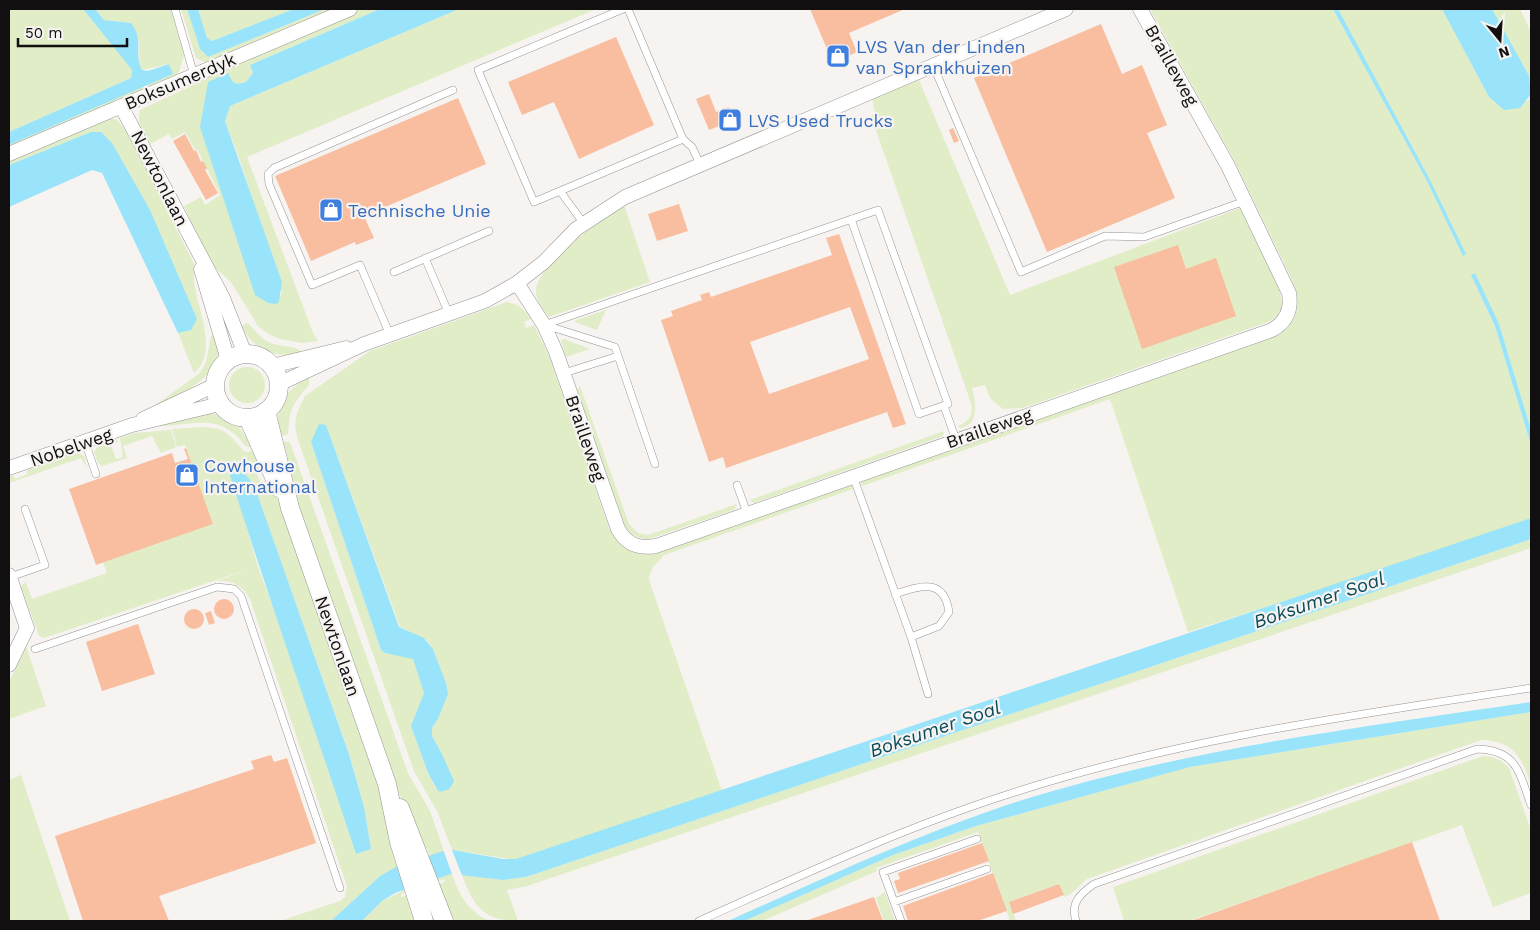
<svg xmlns="http://www.w3.org/2000/svg" width="1540" height="930" font-family="'Work Sans',sans-serif">
<style>
.green{fill:#e0edc6;fill-rule:evenodd}
.water{fill:#99e4fa}
.pier{fill:#f6f3f1}
.building{fill:#f9be9f;fill-rule:evenodd}
.lines{fill:none;stroke-linecap:round;stroke-linejoin:round}
.service-casing{stroke:#979492;stroke-width:8}
.minor-casing{stroke:#979492;stroke-width:15}
.tertiary-casing{stroke:#979492;stroke-width:19}
.service{stroke:#fff;stroke-width:7}
.minor{stroke:#fff;stroke-width:14}
.tertiary{stroke:#fff;stroke-width:18}
.labels{text-anchor:middle;dominant-baseline:central;stroke-width:4.5;stroke-linejoin:round;paint-order:stroke}
.shop-label{font-size:18px;fill:#366cbe;stroke:#f6f3f1;text-anchor:start}
.street-label{font-size:18px;fill:#110f0f;stroke:#f6f3f1}
.water-label{font-size:19px;font-style:italic;fill:#084c5b;stroke:#f6f3f1}
</style>
<rect width="100%" height="100%" fill="#f6f3f1"/>
<path class="green" d="M9,9H83L132,70L131,78L9,132Z
M95,9H171L184,55L178,74L9,149V145L172,74L169,64L142,70L139,64V42L131,23L104,20Z
M181,9H187L200,49L208,57L325,9H337L207,63L196,58Z
M198,9H294L212,41L207,38Z
M361,9H380L250,65L253,73L246,82L237,84L232,81L208,82L276,304L282,293L240,160L225,121L230,106L459,9H596L247,157L313,333L318,341L303,343L280,339L268,334L258,326L231,282L208,261L184,206L201,197L205,205L220,195L197,149L195,150L185,132L172,139L169,134L150,144C144,133 136,124 140,110L200,82L202,76Z
M1150,9H1333L1427,181L1463,255L1466,254L1338,9H1442L1489,97L1495,103L1528,101L1531,94V430L1499,324L1471,275L1495,326L1531,445V518L1430,554L1188,632L1110,399L862,486L860,482L1276,336C1299,324 1302,303 1292,280L1235,162Z
M1492,9H1520L1531,32V83Z
M919,80L1010,295L1240,208L1278,287C1284,303 1284,313 1268,322L1023,408L1003,409L990,398L985,385L972,388C975,402 981,424 960,428L958,426C969,422 974,414 971,403L871,116L875,112L872,99Z
M108,118L117,120L127,132L194,264C194,272 193,280 195,288C199,312 218,353 194,373L178,333L191,330L91,132L9,165V159Z
M624,205L650,282L549,317C543,308 535,300 536,290C537,265 603,217 624,205Z
M507,302C519,304 524,309 531,319L524,322L526,328L534,325L549,356L609,528C619,548 633,556 654,554L852,485L853,489L664,555L653,567L649,577L650,583L722,791L516,860L452,850L437,811L414,771L297,437L295,425L297,413L305,396L370,351ZM326,425L400,627L427,640L433,649L446,683L447,694L438,719L432,728V736L441,752L437,791L428,773L411,726L424,693L413,658L385,653L381,650L311,442Z
M606,310L597,330L575,322L576,320Z
M247,323C256,330 260,339 271,343C280,347 296,345 301,352C275,360 253,349 241,326Z
M213,334C232,364 197,385 175,397C167,401 158,408 150,409L200,373L206,362L211,336Z
M564,339L590,349L566,357L561,340Z
M229 385a18 18 0 1 1 36 0a18 18 0 1 1-36 0Z
M309,377V385C292,405 290,407 288,434L279,437C274,410 284,390 309,377Z
M580,386L629,524L638,533L648,535L737,504L734,510L649,539C638,539 631,535 625,526L577,391Z
M210,413C231,416 243,429 252,448L245,446C220,411 194,426 157,426Z
M203,427C228,428 230,436 245,452L254,451L265,471L257,475L261,483L269,480L282,508L381,790L398,857L395,859L397,867L380,876L331,921H280L340,901L345,897L347,886L250,599C243,585 232,580 217,581L252,568L44,638L39,636L21,586L26,582L32,599L107,573L103,562L213,524L185,445L177,447L172,429ZM254,486L349,753L364,807L371,849L356,854L291,656L258,567L246,525Z
M171,430L176,447L161,453L152,436L123,446L127,458L102,466L98,463L94,452L99,445L116,439L118,442L111,445L116,459L123,457L120,438L134,433Z
M944,431L943,436L754,503L750,500Z
M283,442H289L291,445L408,773L430,811L444,851L430,856L427,848L423,849L398,791L287,473L284,459L288,458Z
M77,452L84,456L87,468L81,458L9,483V477L13,475L15,479L28,474L27,470Z
M1531,539V548L527,886L507,890L518,921C483,921 473,905 462,875L503,880L526,877Z
M26,646L46,706L9,719V682Z
M1531,712V785C1521,757 1515,741 1481,740L1087,879C1079,885 1074,894 1064,897L1059,884L1009,902L1016,921H1010L978,832L876,868L877,871L762,921H744L893,855L976,826L1190,767Z
M1483,756C1495,757 1501,759 1509,768L1531,830V893L1493,907L1462,825L1189,921H1124L1113,887Z
M21,775L70,921H9V780Z
M452,874C460,897 468,911 490,921H454L451,917L436,885L445,882L444,879L438,881V878Z
M405,890L406,892L401,894V897L410,894L419,921H362L382,901Z
M885,892L895,921H884L876,898Z"/>
<path class="water" d="M83,9H95L104,20L131,23C145,40 133,54 142,70L148,71L169,64L173,74L9,145V132L131,78L132,70Z
M187,9H198L207,38L212,41L294,9H325L208,57L200,49Z
M380,9H459L230,106L225,121L282,282L279,302L276,304L268,303L255,295L200,127L208,82L228,73L232,81L237,84L246,82L253,73L250,65Z
M1333,9H1338L1351,33L1430,180L1466,254L1463,256L1427,181Z
M1442,9H1492L1529,76L1531,94L1520,108L1504,110L1489,97Z
M91,132H101L112,143L150,210L197,319L191,330L178,333L102,173L92,170L9,207V165Z
M1475,273L1499,324L1531,430V445L1495,326L1471,275Z
M319,424L326,425L399,627L424,638L433,649L446,683L448,694L438,719L432,728V736L441,752L454,781C451,789 447,792 438,791L428,773L411,726L424,693L413,659L385,653L381,650L311,442Z
M233,471L245,474L254,485L349,754L364,807L371,849L356,854C314,726 269,600 229,472Z
M1531,518V539L526,877L503,880L451,874L395,893L382,901L362,921H331L380,876L396,867L443,851L453,850L503,859H516Z
M1531,702V712L1190,767L976,826L893,855L744,921H728C820,880 911,837 1007,805C1177,750 1356,728 1531,702Z"/>
<path class="pier" d="M452,847V850L463,878L453,877L443,849Z"/>
<path class="building" d="M810,9H905L849,33L857,52L833,63Z
M1101,24L1122,74L1142,65L1167,125L1147,133L1175,198L1047,252L974,78Z
M616,37L654,125L579,159L554,102L522,115L508,82Z
M709,94L716,112L729,107L734,120L709,130L696,99Z
M458,98L486,164L364,216L374,238L356,245L355,242L311,261L275,176Z
M953,128L959,141L954,143L949,130Z
M185,134L194,151L196,150L201,162L203,161L207,168L205,170L218,193L206,200L173,141Z
M679,204L688,231L657,241L648,214Z
M839,234L906,424L893,428L887,412L726,468L723,457L709,462L661,320L673,316L671,311L702,300L700,295L709,292L711,297L832,255L826,238ZM850,307L869,359L769,394L750,342Z
M1178,245L1186,269L1216,258L1236,316L1142,349L1114,267Z
M186,448L213,524L96,565L69,489L172,453L175,463L188,459L184,449Z
M214 609a10 10 0 1 1 20 0a10 10 0 1 1-20 0Z
M184 619a10 10 0 1 1 20 0a10 10 0 1 1-20 0Z
M211,611L215,623L209,625L205,613Z
M138,624L155,674L102,691L86,642Z
M271,755L274,762L287,758L316,843L159,896L169,921H83L55,836L254,769L251,761Z
M1412,842L1440,921H1191Z
M982,843L989,861L898,893L894,881L900,879L898,873Z
M993,873L1007,911L977,921H908L903,906Z
M1059,884L1064,895L1013,914L1009,902Z
M874,897L883,921H805Z"/>
<g class="lines">
<g class="service-casing">
<path id="service" d="M175,9L194,75
M623,9L478,70L534,202L683,139
M628,9L683,139L692,147L700,164
M933,65L1021,272L1105,236L1144,237L1245,201
M560,191L584,224
M425,258L449,314
M394,272L489,231
M544,325L878,210L948,404L919,414L851,219
M545,325L615,347L655,464
M390,335L360,265L312,285L269,184L268,174L274,168L453,90
M564,373L618,356
M944,406L956,440
M85,442L96,474
M853,476L911,637L928,694
M737,485L747,513
M10,577L45,565L25,509
M895,594C920,586 944,577 949,612L939,626L911,637
M35,649L217,587L234,589L241,596L340,888
M894,902L987,869
M699,921C800,876 900,829 1006,795C1176,739 1354,715 1531,688
M901,921L883,872L977,839
M1076,921C1070,903 1080,894 1094,884L1477,749C1517,750 1519,772 1531,805"/>
</g>
<g class="minor-casing">
<path id="minor" d="M121,106L223,298L245,354
M9,154L350,9
M201,269L228,360
M517,283L544,325L556,352L618,529C627,545 639,549 656,546L1272,330C1286,322 1292,310 1289,293L1228,166L1140,9
M272,366L346,348
M279,384L364,344L485,301L517,283L544,262L576,229L625,197L1066,9
M143,419L215,385
M9,468L132,425L220,404
M9,575L27,628L9,665"/>
</g>
<g class="tertiary-casing">
<path id="tertiary" d="M215 386a32 32 0 1 1 64 0a32 32 0 1 1-64 0Z
M266,411L290,508L387,784L399,842L424,921
M248,418L279,488
M400,808L444,921"/>
</g>
<use href="#service" class="service"/>
<use href="#minor" class="minor"/>
<use href="#tertiary" class="tertiary"/>
</g>
<defs>
<g id="shop-square" transform="scale(1.25)"><rect x="-9" y="-9" width="18" height="18" rx="4" fill="#3f7fe0" stroke="#f6f3f1"/><path d="M-5-2.5h2.3a2.7 3.5 0 0 1 5.4 0H5L5.5 6h-11ZM-1.5-2.5h3a1.5 2.3 0 0 0-3 0Z" fill="#fff"/></g>
</defs>
<g fill-rule="evenodd">
<use href="#shop-square" x="838" y="56"/>
<use href="#shop-square" x="730" y="120"/>
<use href="#shop-square" x="331" y="210"/>
<use href="#shop-square" x="187" y="475"/>
</g>
<g class="labels">
<g class="shop-label">
<text x="856" y="46">LVS Van der Linden<tspan x="856" dy="21">van Sprankhuizen</tspan></text>
<text x="748" y="120">LVS Used Trucks</text>
<text x="348" y="210">Technische Unie</text>
<text x="204" y="465">Cowhouse<tspan x="204" dy="21">International</tspan></text>
</g>
<g class="street-label">
<text transform="translate(1172 65) rotate(61)">Brailleweg</text>
<text transform="translate(180 81) rotate(-23)">Boksumerdyk</text>
<text transform="translate(160 178) rotate(63)">Newtonlaan</text>
<text transform="translate(989 428) rotate(-19)">Brailleweg</text>
<text transform="translate(586 438) rotate(71)">Brailleweg</text>
<text transform="translate(71 447) rotate(-19)">Nobelweg</text>
<text transform="translate(338 646) rotate(71)">Newtonlaan</text>
</g>
<g class="water-label">
<text transform="translate(1319 600) rotate(-19)">Boksumer Soal</text>
<text transform="translate(935 729) rotate(-19)">Boksumer Soal</text>
</g>
</g>
<rect width="1540" height="930" fill="none" stroke="#110f0f" stroke-width="20"/>
<g transform="translate(1500 40) rotate(162)" stroke="#f6f3f1" stroke-width="4" paint-order="stroke">
<path d="M0-4L9 19L0 12L-9 19Z" fill="#110f0f"/>
<text y="-8" font-size="14" font-weight="bold" text-anchor="middle" fill="#110f0f">N</text>
</g>
<path d="M18 38v8h109v-8" fill="none" stroke="#110f0f" stroke-width="2.5"/>
<text x="25" y="38" font-size="15" fill="#110f0f" stroke="#f6f3f1" stroke-width="4" paint-order="stroke">50 m</text>
</svg>
